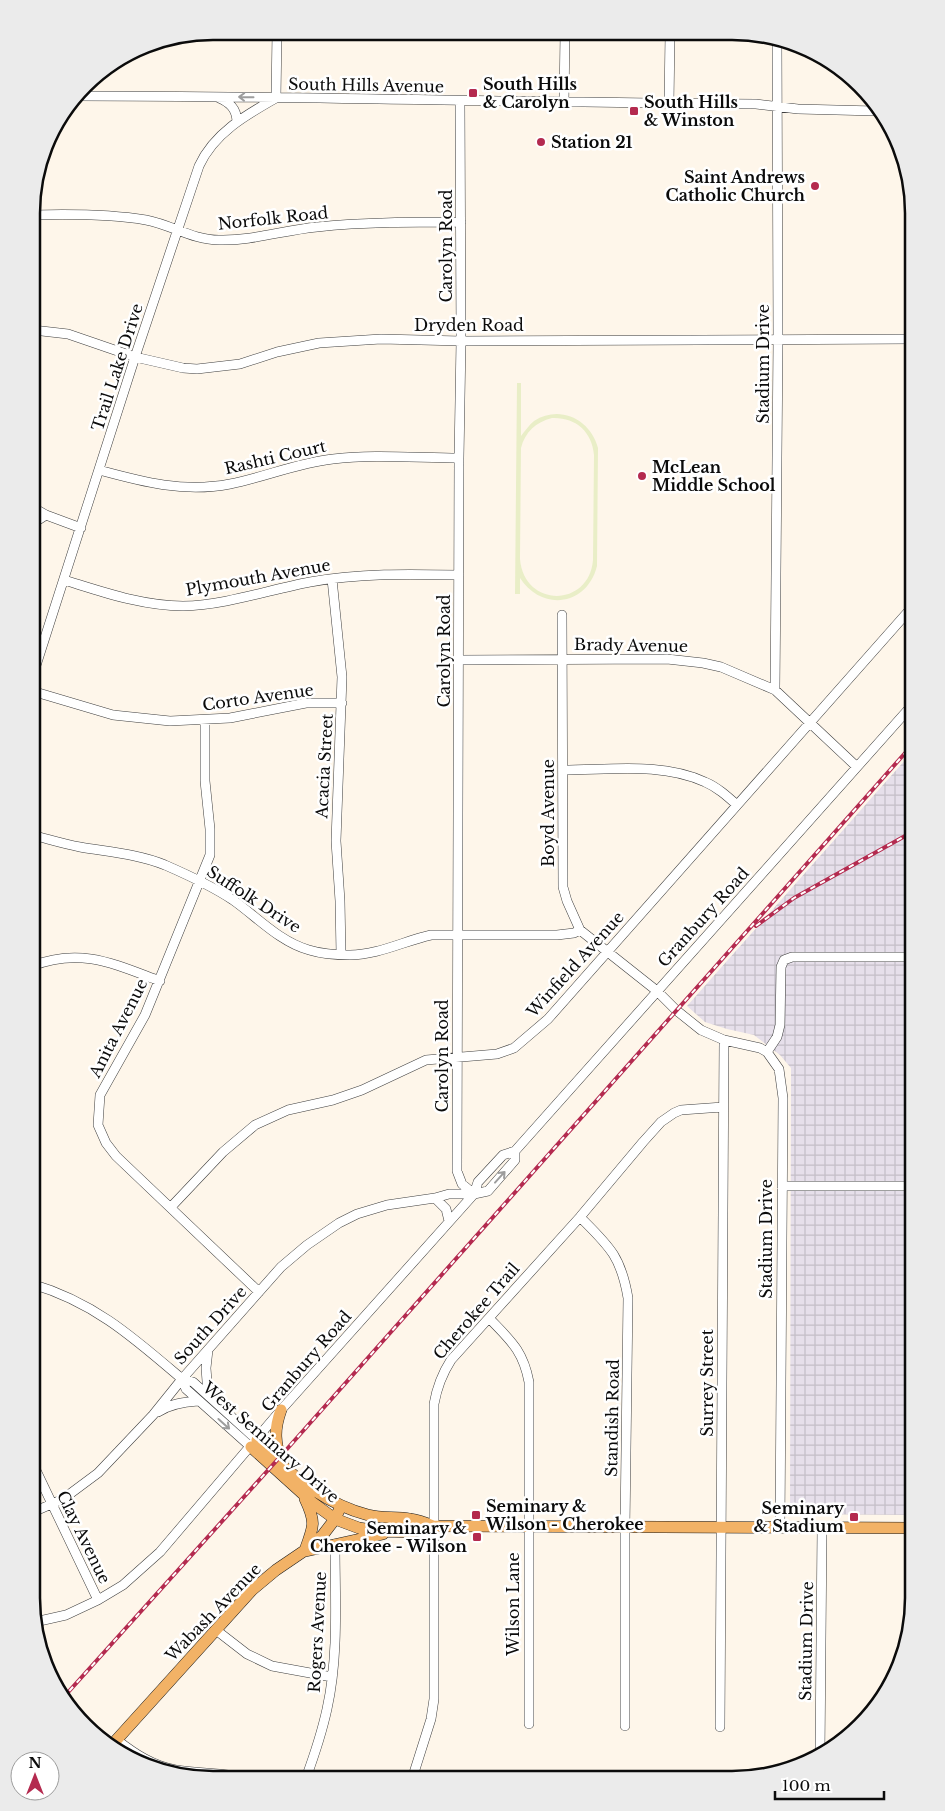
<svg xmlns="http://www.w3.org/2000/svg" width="945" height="1811" font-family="'Libre Baskerville',serif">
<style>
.industrial{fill:url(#industrial-grid)}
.pitch{fill:#e9eec7;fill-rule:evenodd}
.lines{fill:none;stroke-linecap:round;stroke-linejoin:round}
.minor-casing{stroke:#3e3e3e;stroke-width:10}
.major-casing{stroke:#1c1c1c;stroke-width:12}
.minor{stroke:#fff;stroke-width:9}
.major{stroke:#f2b266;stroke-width:11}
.rail-casing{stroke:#b42a4f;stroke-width:4}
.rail{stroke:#fff;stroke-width:2;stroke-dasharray:5.5;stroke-linecap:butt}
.oneway{stroke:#9d9d9d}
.poi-dot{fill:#b42a4f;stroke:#fff;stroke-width:2}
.labels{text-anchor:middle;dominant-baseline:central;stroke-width:5;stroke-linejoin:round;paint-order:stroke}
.poi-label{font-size:16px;font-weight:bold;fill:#0b0b0b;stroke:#fff;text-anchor:start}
.street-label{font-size:16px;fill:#0b0b0b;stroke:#fff}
.rim{fill:none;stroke:#0b0b0b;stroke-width:2.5}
</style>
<defs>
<pattern id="industrial-grid" width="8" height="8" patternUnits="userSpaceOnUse" patternTransform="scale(1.25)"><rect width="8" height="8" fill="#e6dfea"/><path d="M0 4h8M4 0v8" fill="none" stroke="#c4bec7"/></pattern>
</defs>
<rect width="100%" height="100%" fill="#fef6ea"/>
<path class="industrial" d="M914,750L913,1515L790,1514L791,1068L780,1055L754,1035L727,1029L705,1022L687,1006Z"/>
<path class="pitch" d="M517,383H521V436C525,431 529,425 534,421C560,404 591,420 598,448L597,566C587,606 542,612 520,578V594H515ZM552,418C575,417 592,431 594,455L593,560C589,608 524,608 520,559L521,448C525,432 536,422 552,418Z"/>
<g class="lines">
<g class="minor-casing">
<path id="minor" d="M78,96C304,96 530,103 756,104L798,109L875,111
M219,98C230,103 236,108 237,121
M276,98L277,32
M460,101L461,341L459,458L457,1171L462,1184L474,1194
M564,102L565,33
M669,104L670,34
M33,215C70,214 109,214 146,220C172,225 193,240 219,240C252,241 284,230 317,227C365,222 413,222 461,222
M33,330L68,334L135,357L183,368L197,369L240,364L277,352L319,343L381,339L461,341L914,339
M99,470C143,482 184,493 230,484C265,477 297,463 333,459C372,454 419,458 459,458
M32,507L46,515L81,528
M32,524L46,515
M332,579L342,677L336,841L340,901L341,954
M64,580C103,592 142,606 183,606C226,605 268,590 310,582C359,573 409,574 459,575
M562,615L563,887L567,901L580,930L657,991L676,1010L701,1030L724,1040L760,1048L767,1052L779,1069L783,1098L780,1528
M459,660L667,659L703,663L721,667L775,690L857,767
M32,678L135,357L199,166C214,133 246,115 276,98
M775,690L778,341L777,38
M32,691L113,715L170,721L230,718L306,703H342
M205,720V781L210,829V855L145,1015L100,1095L98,1125L106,1143L116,1156L259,1292
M563,770C610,770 662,762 705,782C717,787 727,796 737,805
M32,835C48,839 64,844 80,847C109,852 138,854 165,865C188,875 212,886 233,900C257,917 280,942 309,950C322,954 337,955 350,955C378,955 404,941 431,935H557L574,933L580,930
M32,966C81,947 114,964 160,981
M767,1052L777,1037L780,1025L781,967L784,960L792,957H914
M782,1186H913
M435,1198L446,1209L449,1221
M171,1207L223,1152L255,1125L288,1110L333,1100L362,1090L426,1060L497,1054L514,1048L548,1019L914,605
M580,1217C609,1246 621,1256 628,1298L625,1527V1726
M32,1284C94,1302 134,1338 182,1379L193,1382L257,1440
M489,1318C510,1340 523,1350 529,1382V1724
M182,1379L186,1389L251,1447
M208,1395L206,1368L208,1350
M158,1412C170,1404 183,1402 198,1401
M31,1460L98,1600
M31,1513L63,1499L98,1473L153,1415L182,1379L281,1267L307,1245L339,1223L357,1214L387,1205L435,1198L449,1194H474L488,1191L515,1160V1151
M35,1622L66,1615L98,1600L123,1585L160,1552L281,1410L474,1194L478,1182L503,1155L515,1151L914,703
M216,1630L247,1654L272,1666L332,1677
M720,1727L724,1040
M117,1740C135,1754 153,1766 176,1770C200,1774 223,1772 247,1778
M820,1755L822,1528
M306,1778C314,1756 322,1732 327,1709C339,1655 335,1598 335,1544
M412,1779L431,1719L434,1699V1404C437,1387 442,1374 451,1360L580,1217L643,1142L661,1122L674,1113L681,1110L723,1107"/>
</g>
<g class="major-casing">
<path id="major" d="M257,1440C287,1473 324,1504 368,1515C382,1519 396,1516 410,1519C418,1520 426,1523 433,1526L913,1528
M251,1447L313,1503L335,1519L359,1528L377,1531L412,1532L432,1526
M281,1464C276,1443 273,1432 281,1410
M305,1550C314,1526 316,1522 305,1499
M306,1551L383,1534
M111,1746L252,1590L276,1570L304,1551L322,1536L335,1519L341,1506"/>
</g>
<use href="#minor" class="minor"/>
<use href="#major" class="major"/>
<g class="rail-casing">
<path id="rail" d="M756,926L794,898L914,831
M62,1699L279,1458L914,743"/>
</g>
<use href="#rail" class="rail"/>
</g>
<defs><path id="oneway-shaft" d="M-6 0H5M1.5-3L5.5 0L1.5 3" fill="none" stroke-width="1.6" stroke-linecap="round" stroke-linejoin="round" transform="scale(1.25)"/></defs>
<g class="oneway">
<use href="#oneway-shaft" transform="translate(246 97) rotate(-179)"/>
<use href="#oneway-shaft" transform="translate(500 1177) rotate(-48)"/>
<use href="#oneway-shaft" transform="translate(224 1424) rotate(42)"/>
</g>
<g class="poi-dot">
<rect x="468" y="88" width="10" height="10" rx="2.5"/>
<rect x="629" y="106" width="10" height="10" rx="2.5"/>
<circle cx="541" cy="142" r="5"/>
<circle cx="815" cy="186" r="5"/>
<circle cx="642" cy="476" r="5"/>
<rect x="471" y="1510" width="10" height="10" rx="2.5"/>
<rect x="849" y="1512" width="10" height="10" rx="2.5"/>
<rect x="472" y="1532" width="10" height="10" rx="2.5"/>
</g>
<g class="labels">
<g class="poi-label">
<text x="483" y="84">South Hills<tspan x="483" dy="18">&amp; Carolyn</tspan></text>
<text x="644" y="102">South Hills<tspan x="644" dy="18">&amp; Winston</tspan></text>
<text x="551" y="142">Station 21</text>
<text x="805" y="177" text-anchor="end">Saint Andrews<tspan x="805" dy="18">Catholic Church</tspan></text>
<text x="652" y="467">McLean<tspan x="652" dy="18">Middle School</tspan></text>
<text x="486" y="1506">Seminary &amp;<tspan x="486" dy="18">Wilson - Cherokee</tspan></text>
<text x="844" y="1508" text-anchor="end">Seminary<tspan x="844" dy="18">&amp; Stadium</tspan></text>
<text x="467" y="1528" text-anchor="end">Seminary &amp;<tspan x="467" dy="18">Cherokee - Wilson</tspan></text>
</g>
<g class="street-label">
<text transform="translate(366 85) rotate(1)">South Hills Avenue</text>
<text transform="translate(273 218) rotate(-6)">Norfolk Road</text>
<text transform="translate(446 246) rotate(-90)">Carolyn Road</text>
<text x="469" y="325">Dryden Road</text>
<text transform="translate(763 364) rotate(-90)">Stadium Drive</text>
<text transform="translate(117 367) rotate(-72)">Trail Lake Drive</text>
<text transform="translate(275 457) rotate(-13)">Rashti Court</text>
<text transform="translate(258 577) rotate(-10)">Plymouth Avenue</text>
<text transform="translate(631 645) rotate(1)">Brady Avenue</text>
<text transform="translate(444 651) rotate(-90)">Carolyn Road</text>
<text transform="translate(258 697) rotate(-8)">Corto Avenue</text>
<text transform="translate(324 766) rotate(-87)">Acacia Street</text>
<text transform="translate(548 813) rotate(-90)">Boyd Avenue</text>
<text transform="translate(254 899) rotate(33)">Suffolk Drive</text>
<text transform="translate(703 917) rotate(-48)">Granbury Road</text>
<text transform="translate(575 964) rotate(-48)">Winfield Avenue</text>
<text transform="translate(118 1028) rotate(-63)">Anita Avenue</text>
<text transform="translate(442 1056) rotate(-90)">Carolyn Road</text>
<text transform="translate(766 1239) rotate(-90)">Stadium Drive</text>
<text transform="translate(476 1311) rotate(-49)">Cherokee Trail</text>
<text transform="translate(210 1325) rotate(-48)">South Drive</text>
<text transform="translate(306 1361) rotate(-49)">Granbury Road</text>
<text transform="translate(707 1383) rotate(-90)">Surrey Street</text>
<text transform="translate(612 1418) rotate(-89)">Standish Road</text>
<text transform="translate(271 1442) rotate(41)">West Seminary Drive</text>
<text transform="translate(84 1537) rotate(64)">Clay Avenue</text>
<text transform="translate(513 1604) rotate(-90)">Wilson Lane</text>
<text transform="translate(213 1612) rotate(-46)">Wabash Avenue</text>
<text transform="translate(317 1632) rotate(-87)">Rogers Avenue</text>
<text transform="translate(806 1641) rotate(-89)">Stadium Drive</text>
</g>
</g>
<path d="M0 0H945V1811H0ZM213 40H732A173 173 0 0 1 905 213V1598A173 173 0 0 1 732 1771H213A173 173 0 0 1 40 1598V213A173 173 0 0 1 213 40Z" fill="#ebebeb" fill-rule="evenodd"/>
<path class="rim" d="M213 40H732A173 173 0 0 1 905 213V1598A173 173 0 0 1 732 1771H213A173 173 0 0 1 40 1598V213A173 173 0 0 1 213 40Z"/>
<g transform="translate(35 1776)"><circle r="24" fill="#ffffff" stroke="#9d9d9d"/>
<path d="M0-4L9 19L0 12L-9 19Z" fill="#b42a4f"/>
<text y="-8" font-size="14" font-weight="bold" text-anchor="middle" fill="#0b0b0b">N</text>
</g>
<path d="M775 1791v8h109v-8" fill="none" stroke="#0b0b0b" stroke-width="2.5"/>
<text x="782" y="1791" font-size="15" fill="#0b0b0b" stroke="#ffffff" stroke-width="4" paint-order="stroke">100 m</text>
</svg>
